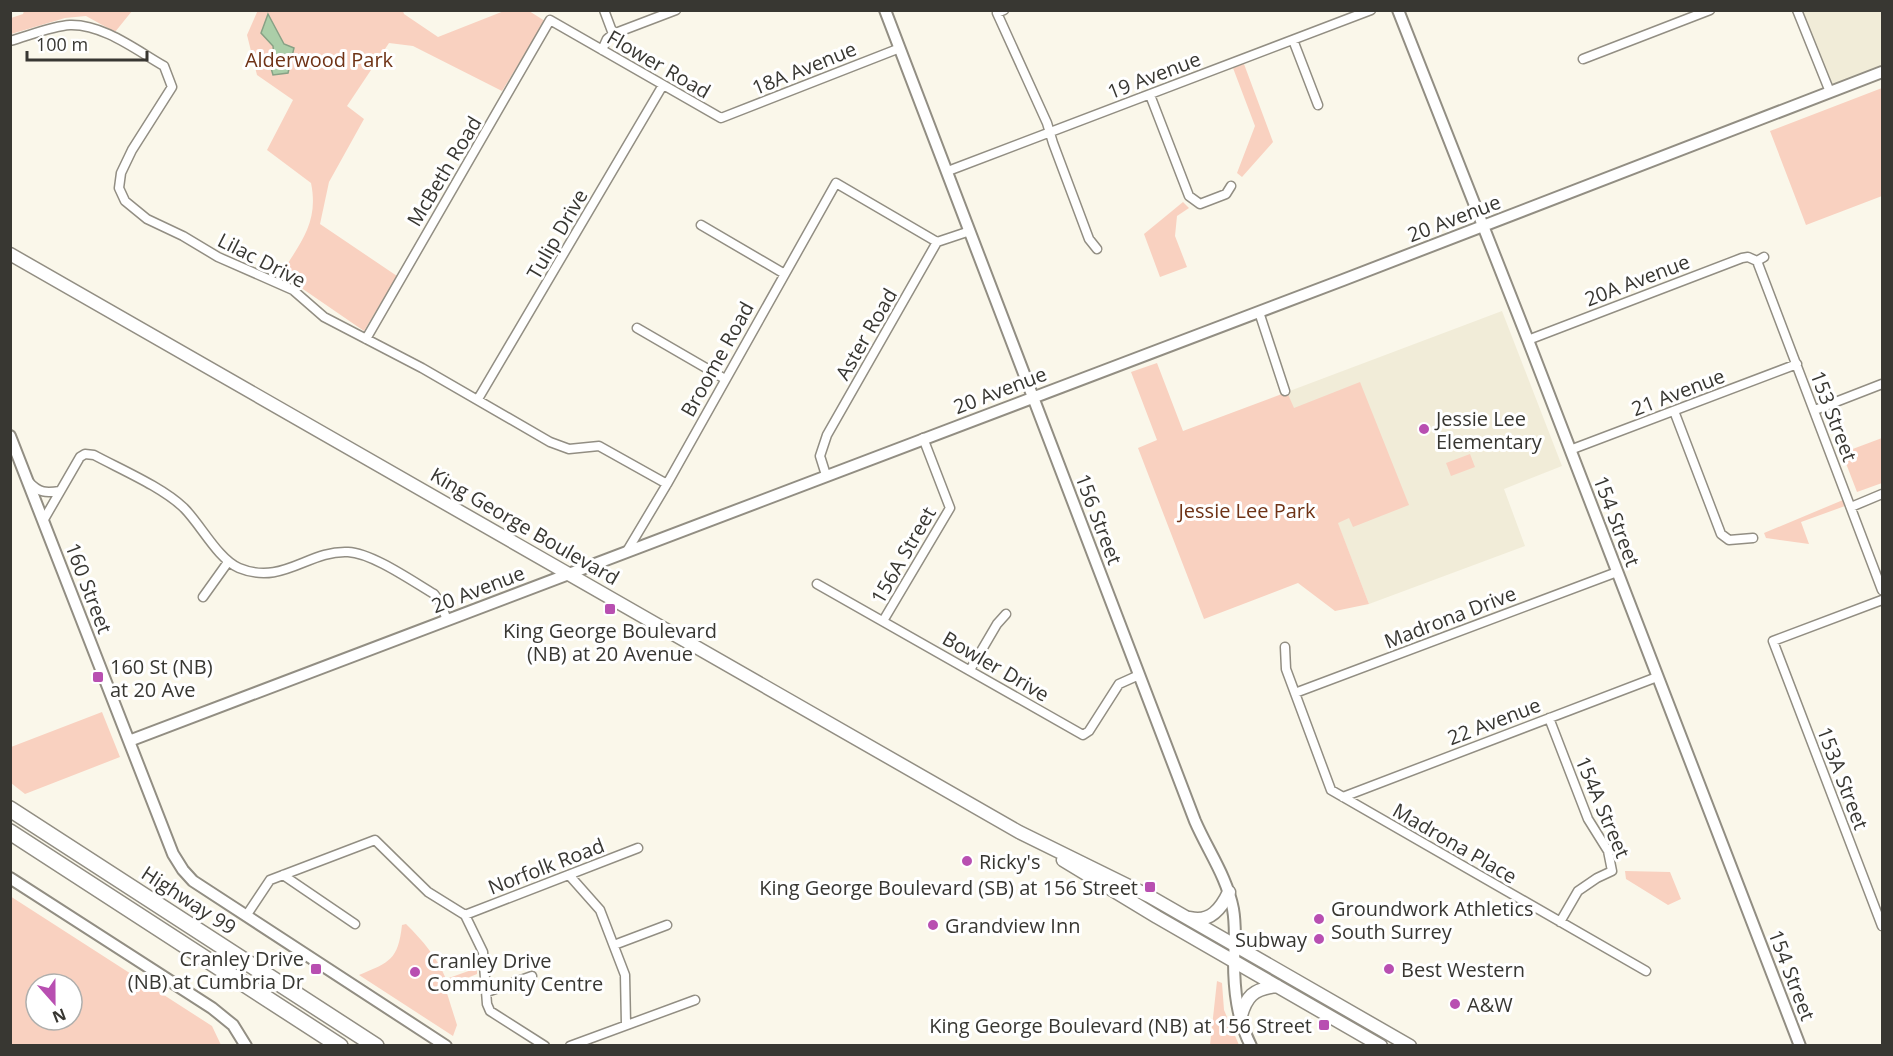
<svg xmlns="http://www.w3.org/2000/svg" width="1893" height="1056" font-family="'Open Sans',sans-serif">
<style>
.built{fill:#f1ecd8}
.green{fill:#f9d1c0;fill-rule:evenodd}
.water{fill:#abcea8;stroke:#88a185;stroke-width:1.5}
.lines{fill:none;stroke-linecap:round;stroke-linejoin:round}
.minor-casing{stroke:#928e83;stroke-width:11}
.tertiary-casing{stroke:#928e83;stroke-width:14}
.primary-casing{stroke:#928e83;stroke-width:15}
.motorway-casing{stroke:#928e83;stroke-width:18}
.minor{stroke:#fff;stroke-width:8}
.tertiary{stroke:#fff;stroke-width:10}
.primary{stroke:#fff;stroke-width:12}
.motorway{stroke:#fff;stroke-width:15}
.poi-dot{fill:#b84fb1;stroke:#fff;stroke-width:2}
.labels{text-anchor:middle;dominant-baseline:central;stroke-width:6;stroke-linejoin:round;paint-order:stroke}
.park-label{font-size:20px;fill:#6f3316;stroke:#fff}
.street-label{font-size:20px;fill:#383732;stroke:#fff}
.poi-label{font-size:20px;fill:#383732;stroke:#fff;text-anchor:start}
</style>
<rect width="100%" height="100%" fill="#faf7ea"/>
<path class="built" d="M1802,11H1882V66L1833,85Z
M1502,311L1562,466L1504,489L1525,546L1369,604L1287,392Z"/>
<path class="green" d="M258,10L403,11L404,14L438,37L504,11H529L545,21L502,91L413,46L389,43L347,106L364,119L329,182L320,224L397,276L364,331L281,274C301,242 319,222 311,183L267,150L293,100L257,75L247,35Z
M24,11V10L132,11L115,32L86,16L65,18L11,34V18L23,14Z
M1244,64L1273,142L1242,177L1237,173L1255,126L1233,68Z
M1882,88V196L1806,225L1770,131Z
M1183,202L1189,208L1177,216L1175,236L1187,267L1160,277L1144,234Z
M1157,363L1183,431L1287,392L1294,408L1360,382L1409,505L1353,527L1349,518L1338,523L1369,604L1335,611L1298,583L1204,619L1138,448L1157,440L1131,372Z
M1882,438V483L1857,492L1842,453Z
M1470,454L1475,467L1451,476L1446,463Z
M1843,500L1845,506L1801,522L1809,544L1766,538L1764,533Z
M102,712L120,757L25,794L11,783V747Z
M1625,871L1670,872L1681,899L1668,905L1626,879Z
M10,896L212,1026L221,1045H11ZM36,984H72V1020H36Z
M406,924C423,941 437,957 446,979L477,968V974L445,987L457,1025L453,1036L359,975C390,962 398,960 402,925Z
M1217,981L1222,983L1224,1010L1239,1045H1210Z"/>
<path class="water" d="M268,14L284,44L294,48L288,73L273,75L268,58L274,55L273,46L261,33Z"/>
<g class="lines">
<g class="minor-casing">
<path id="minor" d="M604,10L613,34
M1004,10L997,13L1047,123L1053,143L1089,239L1097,249
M1797,10L1830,92
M1293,40L1318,105
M10,41C28,36 52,26 70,25C103,24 136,50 164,66L172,87L132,150L121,173L119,188L125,201L147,219L183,236L218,257L293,290L324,317L422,368L550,442L569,449L599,446L667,484
M602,50L607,39L613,34L676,10
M1583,59L1710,10
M1150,95L1189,196L1200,204L1226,194L1231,186
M948,171L1371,10
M701,225L783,273
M1764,257L1757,261L1882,590
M1259,312L1285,391
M637,328L725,379
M366,339L550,20L721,118L900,48
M1528,340L1742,258L1748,257L1757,261
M478,399L663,85
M1815,410L1882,384
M1674,411L1721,534L1729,540L1753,538
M1570,450L1797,364
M826,475L820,456L827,435L937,242L970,231
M29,482C39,493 46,493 60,491
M1851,507L1882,494
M43,521L80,457L85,454L94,455C122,470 162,487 184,508C201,525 218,559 239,568C283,586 308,550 348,552C372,553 412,581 434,594L440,602L447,620
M627,551L667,484L836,183L937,242
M817,584L1083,735L1089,731L1119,684L1139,675
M203,597L228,562
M1882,600L1773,641L1882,926
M883,621L950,508L923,438
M1285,647L1286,669L1331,790L1646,971
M970,670L997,624L1006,614
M1295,693L1617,572
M1549,718L1588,819L1608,851L1612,871L1597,878L1578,891L1560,922
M1343,797L1657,677
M283,875L355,924
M569,875L600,910L625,975L626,1024
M465,915L638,848
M246,916L270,880L375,840L428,892L465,915L483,952L487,1004L490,1011L545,1046
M614,945L667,925
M487,992L532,976
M570,1046L695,1000"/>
</g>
<g class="tertiary-casing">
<path id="tertiary" d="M885,10L1195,821C1208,851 1227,877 1233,909C1236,926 1235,944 1234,960C1234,990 1237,1019 1251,1046
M1398,10L1528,340L1800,1046
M10,436L173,854L183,870L193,881L446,1046
M129,741L1343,280L1882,72
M10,878L212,1008L233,1025L246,1046"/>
</g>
<g class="primary-casing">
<path id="primary" d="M10,254L1019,832L1149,896L1410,1046
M1063,860L1157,917L1381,1046
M1190,918C1210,923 1221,909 1229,892
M1240,1019C1246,996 1253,989 1277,986"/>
</g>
<g class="motorway-casing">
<path id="motorway" d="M10,809L376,1046
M10,832L340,1046"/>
</g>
<use href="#minor" class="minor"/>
<use href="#tertiary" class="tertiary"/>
<use href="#primary" class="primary"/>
<use href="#motorway" class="motorway"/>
</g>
<g class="poi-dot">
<circle cx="1424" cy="429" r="6"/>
<rect x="604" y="603" width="12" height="12" rx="3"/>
<rect x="92" y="671" width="12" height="12" rx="3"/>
<circle cx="967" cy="861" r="6"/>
<rect x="1144" y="881" width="12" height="12" rx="3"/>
<circle cx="1319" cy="919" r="6"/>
<circle cx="933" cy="925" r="6"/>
<circle cx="1319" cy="939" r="6"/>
<rect x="310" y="963" width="12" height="12" rx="3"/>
<circle cx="1389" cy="969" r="6"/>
<circle cx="415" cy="972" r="6"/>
<circle cx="1455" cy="1004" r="6"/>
<rect x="1318" y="1019" width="12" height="12" rx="3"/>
</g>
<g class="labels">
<g class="park-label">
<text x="319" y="59">Alderwood Park</text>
<text x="1247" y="510">Jessie Lee Park</text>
</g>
<g class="street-label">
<text transform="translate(659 64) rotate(30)">Flower Road</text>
<text transform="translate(804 68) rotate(-22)">18A Avenue</text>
<text transform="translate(1154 75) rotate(-21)">19 Avenue</text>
<text transform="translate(444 171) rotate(-59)">McBeth Road</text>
<text transform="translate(1454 218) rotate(-21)">20 Avenue</text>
<text transform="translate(557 234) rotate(-60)">Tulip Drive</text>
<text transform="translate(262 260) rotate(27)">Lilac Drive</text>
<text transform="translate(1637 280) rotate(-21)">20A Avenue</text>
<text transform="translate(866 334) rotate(-60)">Aster Road</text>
<text transform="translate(717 359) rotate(-61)">Broome Road</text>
<text transform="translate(1000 390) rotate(-21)">20 Avenue</text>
<text transform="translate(1678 392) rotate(-21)">21 Avenue</text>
<text transform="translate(1834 416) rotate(69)">153 Street</text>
<text transform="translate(1099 519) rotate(69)">156 Street</text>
<text transform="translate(1617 521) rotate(69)">154 Street</text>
<text transform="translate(525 526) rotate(30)">King George Boulevard</text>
<text transform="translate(903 555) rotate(-60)">156A Street</text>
<text transform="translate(89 588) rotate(69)">160 Street</text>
<text transform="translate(478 589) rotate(-21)">20 Avenue</text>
<text transform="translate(1450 617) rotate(-21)">Madrona Drive</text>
<text transform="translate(996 666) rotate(30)">Bowler Drive</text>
<text transform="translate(1494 721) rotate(-21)">22 Avenue</text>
<text transform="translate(1843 778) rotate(69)">153A Street</text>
<text transform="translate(1603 807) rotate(67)">154A Street</text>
<text transform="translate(1455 843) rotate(30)">Madrona Place</text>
<text transform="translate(546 866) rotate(-21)">Norfolk Road</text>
<text transform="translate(189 900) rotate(33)">Highway 99</text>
<text transform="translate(1792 975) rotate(69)">154 Street</text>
</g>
<g class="poi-label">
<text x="1436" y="418">Jessie Lee<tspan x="1436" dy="23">Elementary</tspan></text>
<text x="610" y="630" text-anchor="middle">King George Boulevard<tspan x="610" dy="23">(NB) at 20 Avenue</tspan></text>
<text x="110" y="666">160 St (NB)<tspan x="110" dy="23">at 20 Ave</tspan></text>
<text x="979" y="861">Ricky's</text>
<text x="1138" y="887" text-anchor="end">King George Boulevard (SB) at 156 Street</text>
<text x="1331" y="908">Groundwork Athletics<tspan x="1331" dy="23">South Surrey</tspan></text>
<text x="945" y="925">Grandview Inn</text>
<text x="1307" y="939" text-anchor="end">Subway</text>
<text x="304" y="958" text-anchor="end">Cranley Drive<tspan x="304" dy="23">(NB) at Cumbria Dr</tspan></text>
<text x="427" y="960">Cranley Drive<tspan x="427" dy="23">Community Centre</tspan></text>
<text x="1401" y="969">Best Western</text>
<text x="1467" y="1004">A&amp;W</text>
<text x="1312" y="1025" text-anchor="end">King George Boulevard (NB) at 156 Street</text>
</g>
</g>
<rect width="1893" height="1056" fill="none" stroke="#383732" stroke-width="24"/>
<g transform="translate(54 1002) rotate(159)"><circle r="28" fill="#ffffff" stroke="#afafad" stroke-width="1.5"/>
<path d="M0-4.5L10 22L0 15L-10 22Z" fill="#b84fb1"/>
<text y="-9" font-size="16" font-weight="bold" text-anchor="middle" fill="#383732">N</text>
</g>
<path d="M27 51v9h120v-9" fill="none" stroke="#383732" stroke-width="3"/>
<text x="36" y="51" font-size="18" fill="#383732" stroke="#ffffff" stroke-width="4.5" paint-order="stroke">100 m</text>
</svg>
